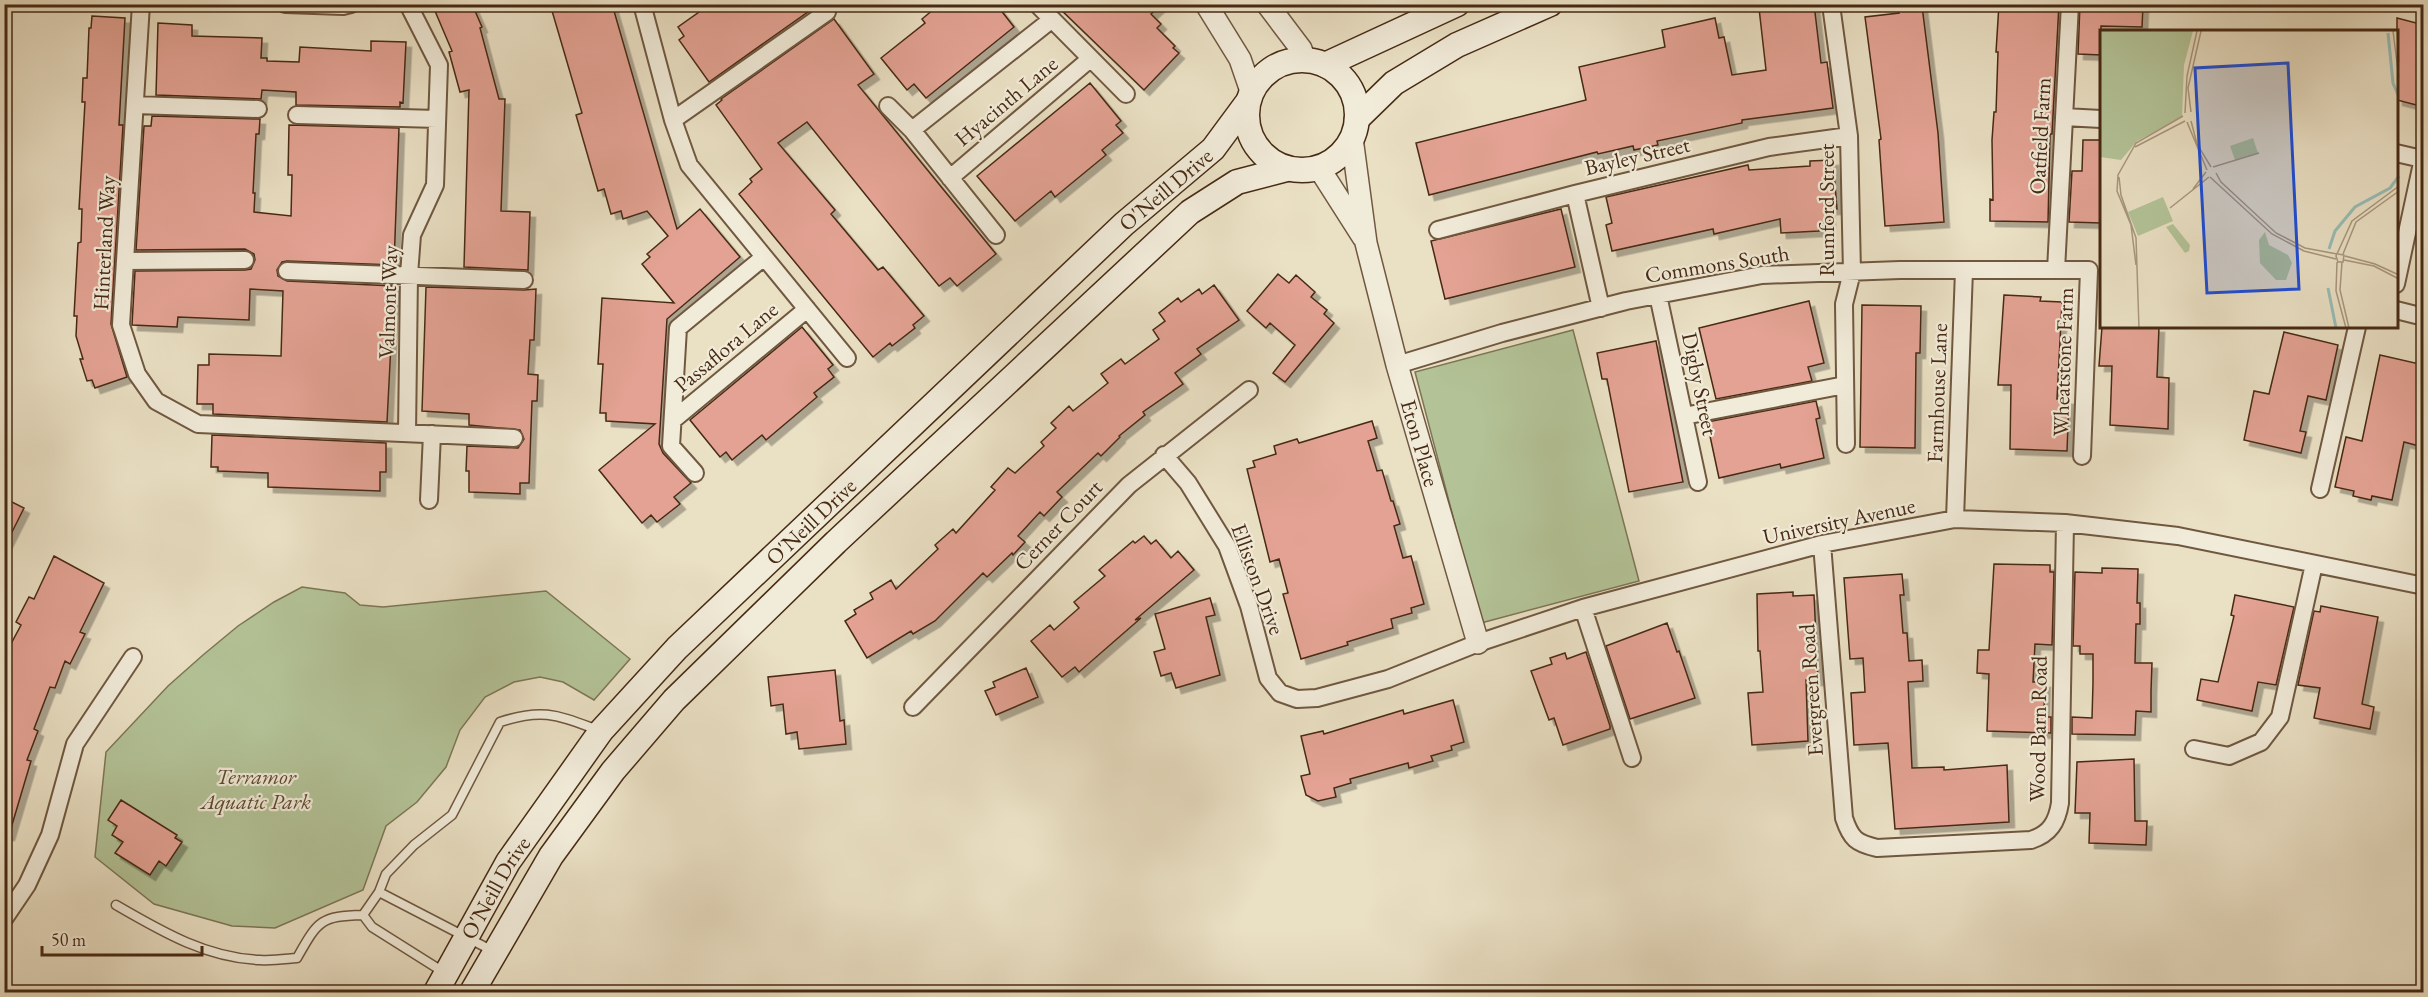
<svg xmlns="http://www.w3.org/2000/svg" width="2428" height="997" font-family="'EB Garamond',serif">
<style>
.green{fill:#b3c397;stroke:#7d7656;stroke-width:1.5}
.building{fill:#e3a293;stroke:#472a14;stroke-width:1.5;filter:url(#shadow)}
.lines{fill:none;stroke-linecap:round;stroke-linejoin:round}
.service-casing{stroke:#705840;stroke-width:11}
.minor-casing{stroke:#705840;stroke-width:20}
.tertiary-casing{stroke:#705840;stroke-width:24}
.secondary-casing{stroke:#472a14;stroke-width:27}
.service{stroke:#f1ebd9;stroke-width:8}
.minor{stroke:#f1ebd9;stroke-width:16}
.tertiary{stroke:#f1ebd9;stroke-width:21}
.secondary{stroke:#f1ebd9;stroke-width:24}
.labels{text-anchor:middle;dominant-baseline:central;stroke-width:4.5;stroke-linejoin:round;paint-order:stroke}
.street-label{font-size:22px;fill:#472a14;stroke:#f1ebd9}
.park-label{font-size:22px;font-style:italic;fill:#5d492e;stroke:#f1ebd9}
.inset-river{fill:none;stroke:#98bdb6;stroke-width:3}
.inset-road{fill:none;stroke:#a9977e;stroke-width:1.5}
.view{fill:#1d4ed8;fill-opacity:0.15;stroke:#1d4ed8;stroke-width:3}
.inset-edge{fill:none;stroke:#472a14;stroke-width:3}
</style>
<defs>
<filter id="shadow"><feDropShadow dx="5.5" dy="5.5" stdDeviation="0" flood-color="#0004"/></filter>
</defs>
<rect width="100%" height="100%" fill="#eae0c4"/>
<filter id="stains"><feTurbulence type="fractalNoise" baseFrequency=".00333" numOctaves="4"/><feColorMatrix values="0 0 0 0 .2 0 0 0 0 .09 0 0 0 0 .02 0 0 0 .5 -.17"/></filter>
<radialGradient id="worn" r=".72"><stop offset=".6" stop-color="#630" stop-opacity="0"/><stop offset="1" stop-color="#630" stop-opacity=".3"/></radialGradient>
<path class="green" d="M1573,330L1639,581L1481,623L1415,372Z
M302,587L345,593L360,605L383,607L546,591L630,659L594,700L563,682L540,677L514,682L485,697L460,730L446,767L417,802L386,826L363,890L275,928L232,926L154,904L95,857L106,752L168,686L203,655L238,626L274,602Z"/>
<path class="building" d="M432,4H472L482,27L480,28L499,99H505L501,211L530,212L528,270L464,267L469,90L460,92L449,52L452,51Z
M550,4H612L677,229L700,209L740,257L667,319L659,444L663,453L691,483L674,497L680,504L657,522L651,515L642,523L599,470L655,424L606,421V413H600L603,364H598L602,298L674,303L642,264L650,257L647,254L668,236L647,211L623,219L621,211L611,214L604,189L598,191L576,115L582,113Z
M694,4H819L709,82L679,40L684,36L678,27L699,12Z
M940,4H996L1014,27L926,98L914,84L907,90L881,58L925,23L922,19Z
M1055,4H1162L1151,14L1161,24L1157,28L1175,46L1173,48L1179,53L1144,90Z
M1783,4H1814L1821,63L1827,62L1833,108L1742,120V123L1657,141L1658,145L1634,150L1633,146L1598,154L1597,152L1429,195L1416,143L1586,100L1579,67L1665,47L1662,30L1715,18L1719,38L1724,37L1732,75L1766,70L1759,8Z
M1999,4H2059L2052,134H2050L2048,222L1990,221V199L1993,200L1992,140L1994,112H1996L1998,52H1996Z
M2080,4L2143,6L2142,27L2101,26V55L2078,54Z
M1922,6L1938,133L1944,222L1885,226L1879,140L1881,139L1865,17L1899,13L1898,9Z
M92,16L125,18L119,125H123L111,324L127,377L95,388L92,380L87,381L80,359H83L76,336L77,316H74L78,243L81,242L82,209H79L85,102H82L83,78H87L89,28H91Z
M2397,18L2424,25V107L2397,100Z
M834,19L874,74L858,85L996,254L957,286L950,278L939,286L807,122L778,143L835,210L831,214L878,270L883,267L924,316L913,325L915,328L892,346L890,343L873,357L739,194L752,182L750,179L762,169L716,105L722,100L721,99Z
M158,23L192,25V36L262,38L261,58H267V61L299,62L300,47L371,51V41L406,42L403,103L400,102V107L296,105V92L262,90L261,99L156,95Z
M1090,83L1121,121L1116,125L1123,133L1102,150L1106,155L1055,197L1051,191L1015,221L977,176Z
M152,116L260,119L259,134H256L253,193H255L254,212L291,216L292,175H288L289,125L399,128L394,265L287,261L282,262L277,270L278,276L287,281L394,286L387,422L213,414V404H197L198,365H209V354L281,356L283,291L250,289L249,320L178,317L177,327L132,325L135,271L245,270L251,269L255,260L254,254L245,249L136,250L144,126H151Z
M2083,140H2101V223L2069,222L2072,171H2082Z
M1833,160L1837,209H1829L1830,222L1819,223V231L1781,233L1780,219L1714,234L1713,229L1612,251L1606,225L1612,223L1606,197L1748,165L1749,170L1810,166V161Z
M1561,209L1575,267L1445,299L1431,241Z
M1278,274L1289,283L1296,275L1315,292L1311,297L1327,310L1324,314L1334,323L1285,382L1273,373L1295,345L1270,323L1266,328L1247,311Z
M1214,285L1239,320L1197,349L1201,354L1175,373L1183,384L1143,412L1145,415L1119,436L1120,437L1101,456L1098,453L1057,492L1062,497L1044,516L1040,512L1018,536L1025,542L1013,555L1012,553L987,577L983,573L935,621L913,634L911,631L867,658L845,621L856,614L854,610L873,599L870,593L891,580L896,589L938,549L935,545L953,529L956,533L995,490L991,487L1008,468L1015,473L1044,446L1041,442L1056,428L1051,423L1069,406L1073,411L1108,383L1101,374L1121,359L1125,364L1159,339L1153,330L1165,321L1159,313L1178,298L1181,302L1199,289L1202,294Z
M426,287L524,290L536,289L534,340H530L528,374L538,375L537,401H532L529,483H520V494L469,492V471H466L467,446L518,448L524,439L520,430L469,425V414L422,411Z
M2004,295L2041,297L2040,301L2062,302L2057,399H2069L2067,451L2010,449L2011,385H1998Z
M1809,301L1824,363L1808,367L1812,381L1716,399L1699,328Z
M1862,305L1921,306L1920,353H1916L1915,448L1860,447Z
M802,327L833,365L828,369L834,377L814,393L817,397L766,440L762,435L732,460L726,452L720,457L690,420Z
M2102,327H2159L2157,377L2169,378L2168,429L2110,425L2112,366H2099Z
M2284,332L2338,345L2326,400L2308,396L2300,431L2306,432L2301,453L2244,440L2254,391L2269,394Z
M1656,341L1683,482L1629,492L1607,379H1602L1597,353Z
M2380,355L2424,365V426L2419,446L2404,442L2392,500L2372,496L2371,500L2353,496L2354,491L2335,487L2346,437L2362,441Z
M1816,401L1820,418L1816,419L1824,458L1781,468L1780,464L1719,478L1707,422Z
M1372,421L1377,438L1368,441L1377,471L1382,470L1391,501H1393L1400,524L1394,526L1403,558L1411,556L1424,604L1411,608L1412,613L1391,619L1393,628L1347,642L1348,645L1301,659L1283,594L1288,593L1279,559L1270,562L1247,469L1255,467L1253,461L1276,454L1274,446L1297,439L1299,443Z
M212,435L386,443V472H380V491L268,487V473L218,471V467H211Z
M4,498L24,508L4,548Z
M1144,536L1151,544L1156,540L1171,558L1178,551L1194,570L1135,620L1141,618L1079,672L1075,667L1062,677L1031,641L1050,625L1054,630L1079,608L1074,602L1105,576L1099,570L1133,541L1135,543Z
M54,556L104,583L80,632L85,634L70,664L65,661L55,688L50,687L34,729L38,731L27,760L31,761L9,835H4V657L21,625L16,622L29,597L34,599Z
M1994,564L2050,565V572H2054L2052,645L2035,644L2033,682H2045L2044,712H2047L2046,717H2051V733L1987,731L1989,674L1977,673L1978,650H1989Z
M2102,568L2138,569L2137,603H2140V624H2136L2135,663H2152L2151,691V712L2136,711L2135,735L2072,734V717L2092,718L2093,683V654H2080V646H2073L2075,572L2102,573Z
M1902,574L1904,595H1900L1903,633H1907L1909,661L1922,660L1923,681L1908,682L1912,768L1944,767V770L2007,765L2009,822L1895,829L1888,743L1854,745L1851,693L1865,692L1863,658L1850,659L1844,578Z
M1793,592V596L1814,595L1818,680H1806L1808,741L1752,745L1748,693L1763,692L1760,651H1758L1757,594Z
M2235,595L2294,607L2276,685L2258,682L2252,711L2197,700L2201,679L2218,682L2234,616L2231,615Z
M1210,598L1215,615L1206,617L1220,675L1176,688L1171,673L1161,676L1154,652L1165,649L1155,614Z
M2321,606L2378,617L2362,704L2374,707L2370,729L2314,718L2320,688L2298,685L2314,611L2320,612Z
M1667,623L1677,652L1679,651L1695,698L1630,719L1606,646Z
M1586,652L1610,726V729L1563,745L1554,718L1549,720L1531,671L1552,664L1550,658L1565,653L1567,659Z
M1026,668L1038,697L996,715L985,691L995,687L993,682Z
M835,670L840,721L844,720L846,744L799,749L797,732L786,734L783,704L771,706L768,677Z
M1453,700L1464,742L1451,746L1452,750L1431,756L1433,761L1409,768L1408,763L1350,779L1351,783L1334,788L1336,797L1318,801L1306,795L1301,776L1310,774L1301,736L1323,731L1324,734L1403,710L1404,714Z
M2134,759L2135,821H2147L2146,845L2089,843L2090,813H2075L2077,762Z
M121,800L177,835L175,838L182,842L166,866L159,861L150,875L115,853L123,842L112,835L117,826L108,820Z"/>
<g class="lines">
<g class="service-casing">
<path id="service" d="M379,892L493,951
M116,905C161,931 206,958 260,960C272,961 285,959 297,958C318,921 320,916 363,915L379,892L386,874L414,845L452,815L500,722C543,708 557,715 598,730
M363,915L372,927L445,973"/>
</g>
<g class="minor-casing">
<path id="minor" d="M141,4L121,325L137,374L156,401L198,424L514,438
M285,4L343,6L351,4
M642,4L673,120L689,165L847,358
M1037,4L1126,94
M1832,12L1849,136L1852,272L1844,304L1846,444
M135,105L258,109
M888,106L912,130L996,235
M297,115L437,119
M2064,117L2101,119
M673,120L827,12
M912,130L1051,20
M2396,153L2422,159
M950,178L1090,59
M1575,194L1601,308
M1438,230L1575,194L1769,147L1849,136
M126,261L245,260
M2056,270L2070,4
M287,271L524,280
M2396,284L2424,154
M1658,295L1698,482
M2396,310L2424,317
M1397,365L1502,333L1626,301L1762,275L1900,270H2089L2082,456
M1684,416L1845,385
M673,420L807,309
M407,433L409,275L412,235L435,185L439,65L408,4
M1164,455L1188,483L1227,546L1249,606L1268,678L1280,693L1297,699L1317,698L1388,679L1478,643L1583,608L1822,544L1955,519L2065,523L2178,536L2424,586
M695,473L671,446L678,328L764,257
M2320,489L2357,327
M429,500L432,434
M1955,519L1964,270
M1822,544L1844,818C1851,839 1856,843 1877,848L2031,840C2050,834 2057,822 2060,803L2065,523
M1583,608L1632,758
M913,707L1129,485L1249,390
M2194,749L2229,756L2261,742L2280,717L2314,564
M4,919L27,885L50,835L75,744L133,657"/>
</g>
<g class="tertiary-casing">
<path id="tertiary" d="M1206,4L1240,59L1251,91
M1267,4L1301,49L1305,60
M1352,138L1366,243L1397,365L1478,643
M1319,168L1363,237"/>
</g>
<g class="secondary-casing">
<g id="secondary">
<circle cx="1302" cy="115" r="55"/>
<path d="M1325,65L1457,4"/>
<path d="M1357,119L1394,83L1457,45L1550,4"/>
<path id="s1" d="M436,992L508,862L601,731L677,648L1124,224L1213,149L1247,103"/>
<path d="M472,992L551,856L613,771L674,700L836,542L1190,212L1237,182L1287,169"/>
</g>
</g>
<use href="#service" class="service"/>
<use href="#minor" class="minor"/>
<use href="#tertiary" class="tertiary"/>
<use href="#secondary" class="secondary"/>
</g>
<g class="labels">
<g class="street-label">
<text transform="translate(1006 101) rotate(-40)">Hyacinth Lane</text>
<text transform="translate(2040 136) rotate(-87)">Oatfield Farm</text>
<text transform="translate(1637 156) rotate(-13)">Bayley Street</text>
<text stroke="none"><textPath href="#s1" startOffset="1092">O'Neill Drive</textPath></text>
<text transform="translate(1826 210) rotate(-90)">Rumford Street</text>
<text transform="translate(104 243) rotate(-87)">Hinterland Way</text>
<text transform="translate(1717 264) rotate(-9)">Commons South</text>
<text transform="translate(388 302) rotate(-88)">Valmont Way</text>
<text transform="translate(726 347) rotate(-40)">Passaflora Lane</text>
<text transform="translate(2063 362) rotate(-88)">Wheatstone Farm</text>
<text transform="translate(1700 384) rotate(78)">Digby Street</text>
<text transform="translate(1937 393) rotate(-88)">Farmhouse Lane</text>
<text transform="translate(1420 443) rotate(74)">Eton Place</text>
<text stroke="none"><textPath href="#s1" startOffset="606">O'Neill Drive</textPath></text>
<text transform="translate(1839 521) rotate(-12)">University Avenue</text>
<text transform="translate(1058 525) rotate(-46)">Cerner Court</text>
<text transform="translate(1258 579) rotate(70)">Elliston Drive</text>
<text transform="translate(1811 690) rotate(-94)">Evergreen Road</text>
<text transform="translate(2038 729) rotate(-89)">Wood Barn Road</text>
<text stroke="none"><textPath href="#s1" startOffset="120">O'Neill Drive</textPath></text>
</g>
<g class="park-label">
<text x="256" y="776">Terramor<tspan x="256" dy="25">Aquatic Park</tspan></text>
</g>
</g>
<g transform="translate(2100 30)">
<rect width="298" height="298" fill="#eae0c4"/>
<path d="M0,1H93L84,35L82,87L37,111L21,130L0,127ZM153,108L158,123L135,130L130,116ZM63,167L73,191L38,206L28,182ZM73,194L90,215L89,221L85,223L66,197ZM165,202L169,215L188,225L192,233L186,250H176L160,233L159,210Z" fill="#b3c397"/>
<path class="inset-river" d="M288,3L293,53L299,67M229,219L235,201L255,177L290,158L299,146M228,258L236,298"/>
<path class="inset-road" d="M293,1L299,49M297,1L299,32M91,82L88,58L101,1M85,83L87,46L97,1M91,91L97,114L111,137M87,92L107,140M35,117L85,91M113,137L159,123M116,143L121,152L176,203L205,218L237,224M19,147L21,165L36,208L39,298M110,147L172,204L204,221L236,229M93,159L106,142M70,178L109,147M238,224L244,225L243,232H238L236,226L252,191L299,156M243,224L256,192L299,161M245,226L275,234L299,245M244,230L274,236L299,249M237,232L236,261L246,298M242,232L240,260L249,298M36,235L31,195L17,161L18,145L36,113L83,86"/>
<path class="view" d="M188,33L199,259L107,263L95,38Z"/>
<rect width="298" height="298" class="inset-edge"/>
</g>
<rect width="2428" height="997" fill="none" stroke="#eae0c4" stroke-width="24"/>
<rect x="6" y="6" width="2416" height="985" fill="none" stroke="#472a14" stroke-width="3"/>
<rect x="12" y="12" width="2404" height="973" fill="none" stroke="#472a14" stroke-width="1.5"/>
<path d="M42 946v9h160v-9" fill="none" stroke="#472a14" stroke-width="3"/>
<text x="51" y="946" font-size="18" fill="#472a14" stroke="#f1ebd9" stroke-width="4.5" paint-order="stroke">50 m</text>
<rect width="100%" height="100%" filter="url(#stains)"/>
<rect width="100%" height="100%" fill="url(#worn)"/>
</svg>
